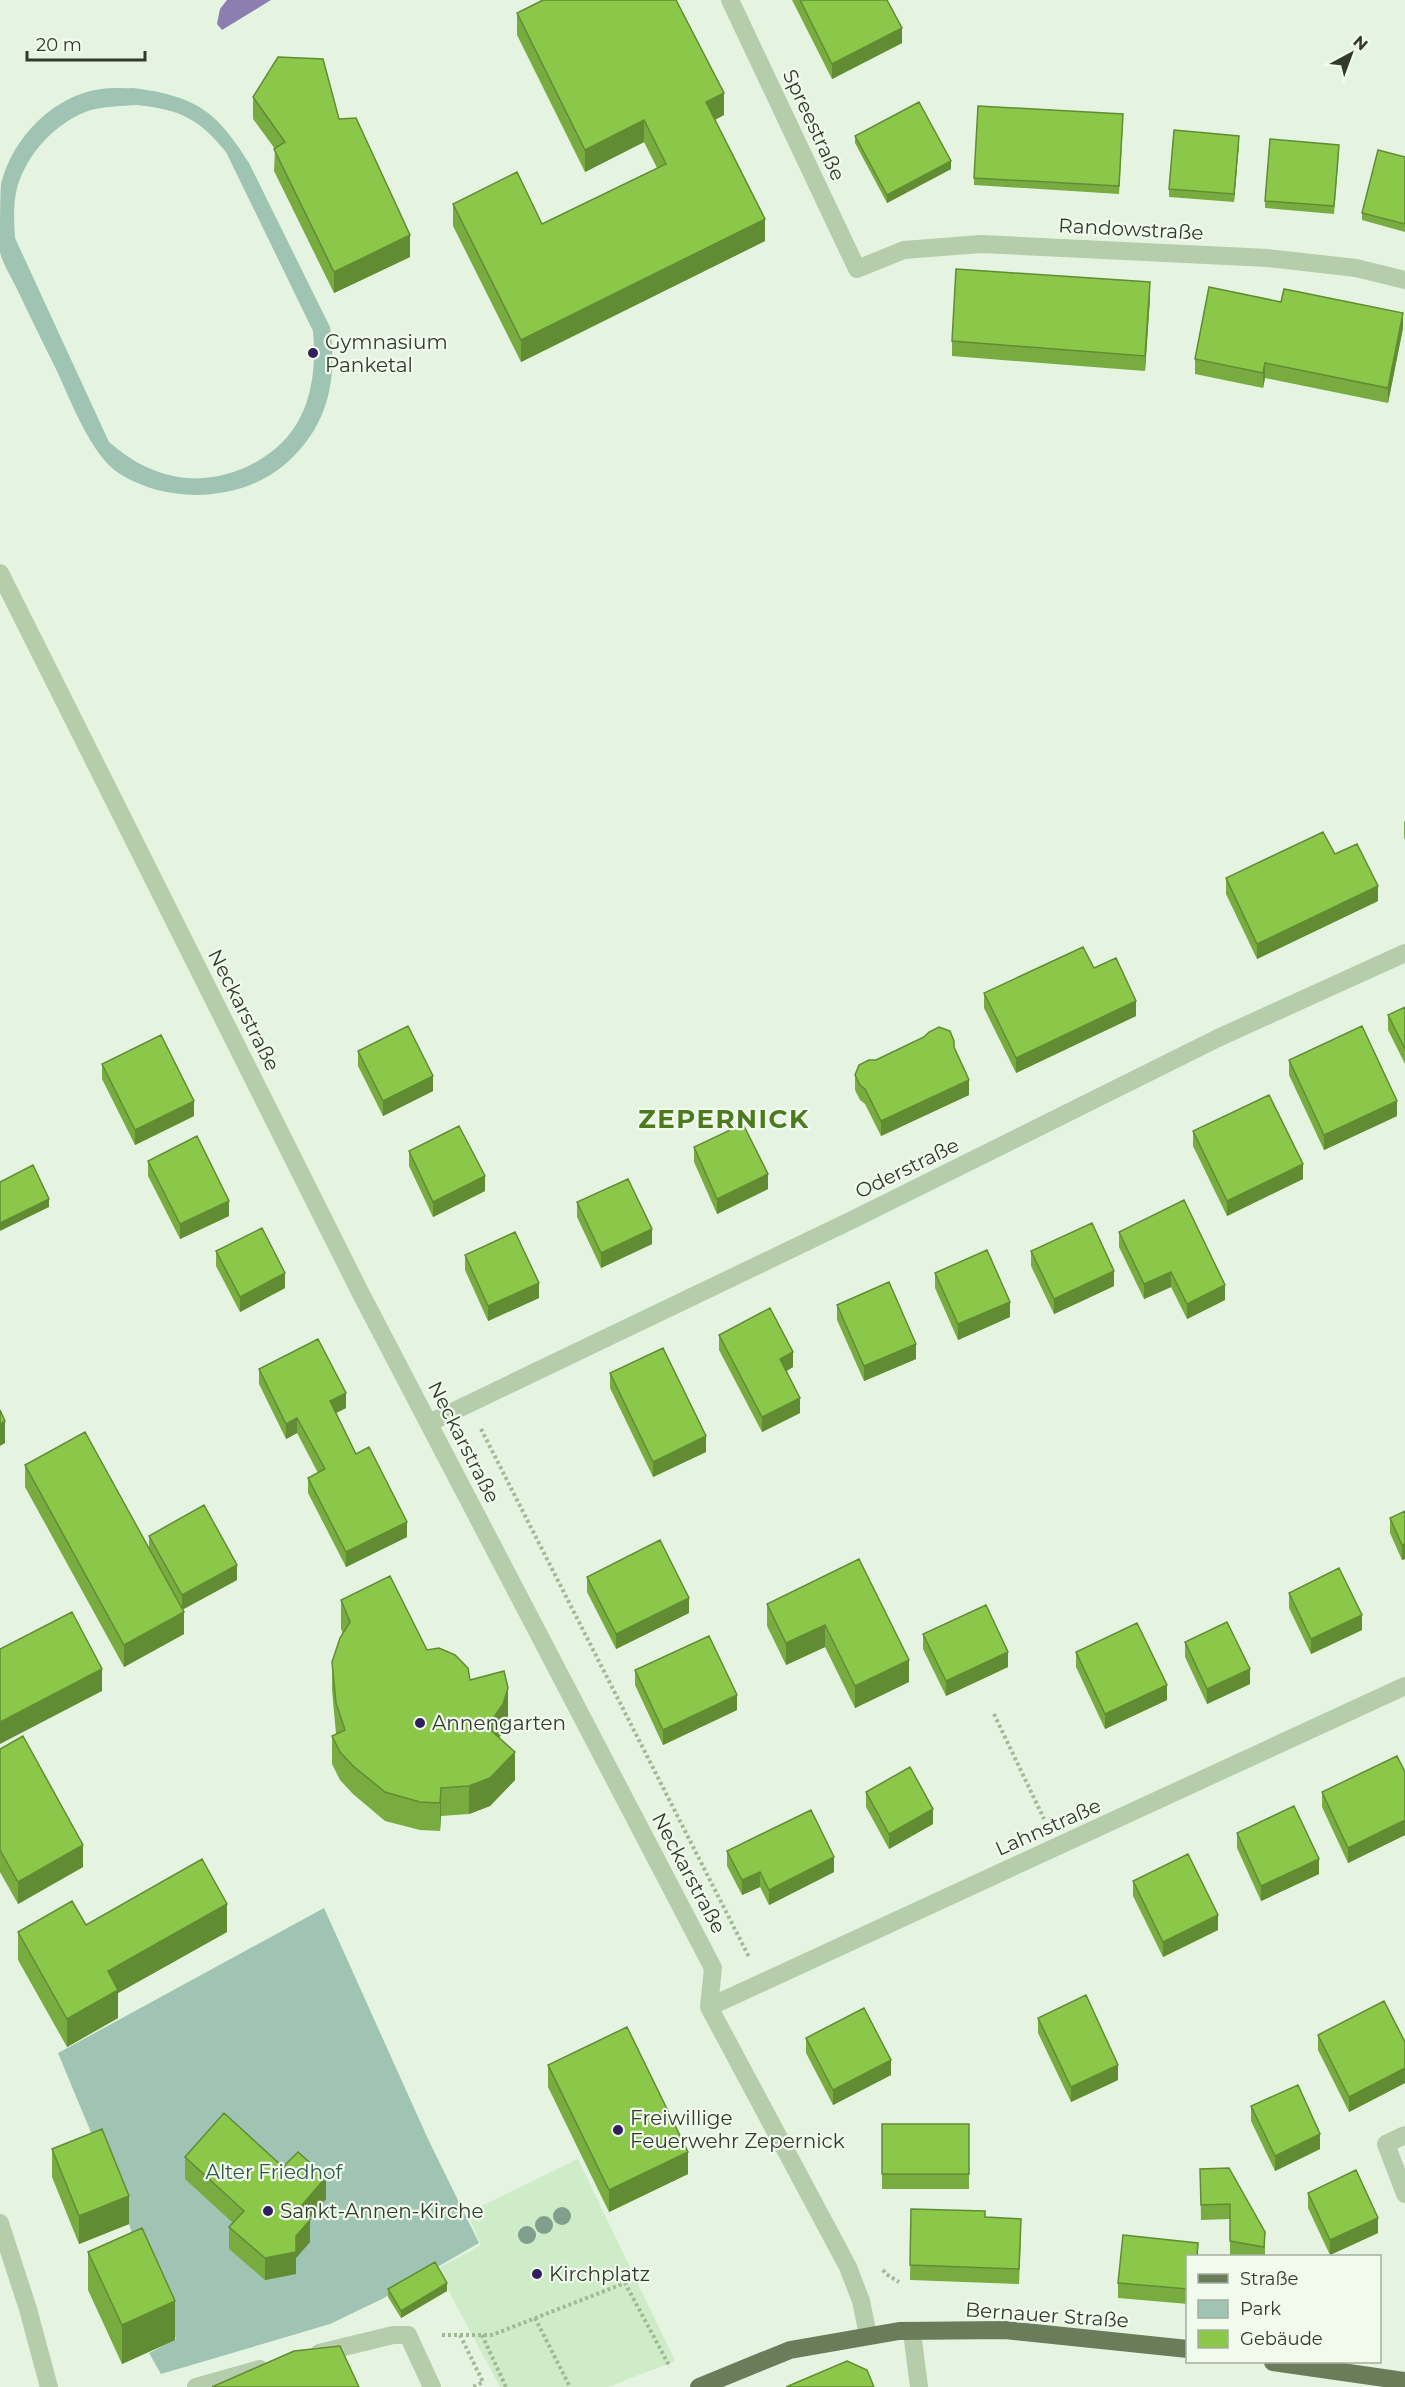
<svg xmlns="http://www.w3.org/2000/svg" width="1405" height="2387" font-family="Montserrat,sans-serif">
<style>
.green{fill:#9fc4b4;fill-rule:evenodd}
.plaza{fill:#ceecc7}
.water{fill:#8d7eb2}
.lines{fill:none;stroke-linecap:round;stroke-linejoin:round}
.path{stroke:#a1b995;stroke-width:4;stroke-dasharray:3 3;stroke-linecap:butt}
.minor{stroke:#b5cdab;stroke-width:18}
.major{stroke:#697d5b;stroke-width:18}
.tree{fill:#809f8c}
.wall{fill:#78ac40}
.shaded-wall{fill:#618c34}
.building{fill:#8bc84a;stroke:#618c34;stroke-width:1.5}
.poi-dot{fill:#321f5d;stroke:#f0fbed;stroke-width:2}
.labels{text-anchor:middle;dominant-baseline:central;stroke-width:4.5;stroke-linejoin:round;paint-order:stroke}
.street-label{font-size:20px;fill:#323a2b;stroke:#f0fbed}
.poi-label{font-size:20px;fill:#323a2b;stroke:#f0fbed;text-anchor:start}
.park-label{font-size:20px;fill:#2e5948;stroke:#f0fbed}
.district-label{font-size:26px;font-weight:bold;letter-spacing:1.5px;fill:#4d7a1f;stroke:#f0fbed}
</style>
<rect width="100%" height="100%" fill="#e5f4e0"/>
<path class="green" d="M133,88C195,96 216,110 249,163L330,327C338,382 327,429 283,466C239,502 168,504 120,474C90,455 70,398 55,367C41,339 28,312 15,285C10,275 2,262 0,252C0,239 0,195 1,184C12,138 54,95 101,89C112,87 123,89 133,88ZM137,105C181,110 198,118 226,152L313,331C316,363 313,400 294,428C269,465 216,486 173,476C149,471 127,458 109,442L15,238C14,221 13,204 17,188C27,153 57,121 91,110C106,106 123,106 137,105Z
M324,1908L428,2139L479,2243L382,2299L330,2324L161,2374L149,2353L176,2339L142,2266L129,2224L58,2053Z"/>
<path class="plaza" d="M578,2159L675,2361L608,2387H500L437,2269L481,2245L467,2213Z"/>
<path class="water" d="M227,0H271L222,30L217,24L220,9Z"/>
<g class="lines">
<path class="path" d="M481,1429L749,1957
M994,1714L1044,1819
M883,2270L886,2274L899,2282
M535,2318L570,2387
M442,2335H492L625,2283L670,2367
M460,2335L483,2382L473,2387
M482,2335L506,2387"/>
<path class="minor" d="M730,0L857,269L904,250L981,244L1268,258L1356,268L1405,280
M0,573L360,1292L713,1968L709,2007L848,2267L861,2301L868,2335
M429,1423L852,1220L1218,1038L1405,953
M709,2007L1405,1686
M1405,2135L1386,2144L1405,2194
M0,2223L28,2309L49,2387
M912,2332L919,2387
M319,2353L393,2335H408L432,2387
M196,2387L260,2369"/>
<path class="major" d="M1273,2362L1405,2381
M699,2387L790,2350L899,2331L1005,2330L1188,2349"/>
</g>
<g class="tree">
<circle cx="562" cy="2216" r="9"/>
<circle cx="544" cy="2225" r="9"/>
<circle cx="527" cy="2235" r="9"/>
</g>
<path class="wall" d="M792,0H887L902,43L832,79Z
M517,13L724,115L715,120L765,241L521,362L453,226V204L542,224L657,168L644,142L585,172L517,35Z
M253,97L339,119L410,257L334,293L274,171L275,149L253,119Z
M1123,122L1119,194L974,185V178Z
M855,136L951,169L887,203L855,143Z
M1239,143L1234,202L1169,197V189Z
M1339,153L1334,214L1265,208V201Z
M1405,157V232L1362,220V213Z
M1150,298L1145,371L952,356V341Z
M1403,328L1388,403L1265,378L1263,388L1195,374V359Z
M1405,821V840L1404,837V822Z
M1335,854L1378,901L1257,959L1226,894V878Z
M1094,968L1136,1016L1016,1073L984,1008V993Z
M1405,1007V1064L1388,1030V1015Z
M954,1048L969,1095L881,1136L865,1104L860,1100L855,1090V1075L876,1060Z
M358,1051L433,1091L383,1116L358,1066Z
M1289,1060L1397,1116L1324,1150L1289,1075Z
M102,1064L194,1116L135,1145L102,1079Z
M1193,1131L1303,1179L1227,1216L1193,1146Z
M694,1147L768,1189L717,1214L694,1162Z
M409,1151L485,1191L433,1217L409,1166Z
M148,1161L229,1216L180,1239L148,1176Z
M577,1202L652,1244L601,1268L577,1217Z
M1119,1232L1225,1300L1187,1319L1171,1287L1144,1299L1119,1247Z
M216,1251L285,1288L240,1312L216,1266Z
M1031,1251L1114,1286L1054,1314L1031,1266Z
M465,1255L539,1298L488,1321L465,1270Z
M935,1273L1010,1317L958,1340L935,1288Z
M837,1305L916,1359L864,1381L837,1320Z
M719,1335L793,1367L786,1371L800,1413L762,1432L719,1350Z
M259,1369L346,1408L336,1413L356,1454L407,1537L346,1567L308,1493V1478L318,1473L297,1433L286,1439L259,1384Z
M610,1373L706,1452L653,1477L610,1388Z
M25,1465L149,1548V1536L237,1580L183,1609L184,1634L124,1667L25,1487Z
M1405,1511V1559L1402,1560L1390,1533V1518Z
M859,1559L909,1682L855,1708L825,1647L786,1665L767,1626V1604Z
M587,1577L689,1613L616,1649L587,1592Z
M1289,1593L1362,1630L1311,1654L1289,1608Z
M341,1600L427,1650L470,1680L508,1716L503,1732L499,1738L515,1780L490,1806L469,1814L441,1816L440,1831L420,1830L385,1821L353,1794L340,1780L332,1764V1736L336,1734L332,1690V1662L343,1634L341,1629Z
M923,1634L1008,1667L946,1696L923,1649Z
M1185,1642L1250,1684L1207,1704L1185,1657Z
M1076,1652L1167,1700L1105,1729L1076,1667Z
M635,1670L737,1710L663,1745L635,1685Z
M0,1749L83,1867L18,1904L0,1872Z
M1405,1772V1835L1348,1863L1322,1807V1792Z
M866,1792L933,1824L889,1849L866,1807Z
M1237,1833L1319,1874L1261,1901L1237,1848Z
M727,1851L834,1872L769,1905L760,1887L742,1895L727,1866Z
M1133,1881L1218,1930L1163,1957L1133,1896Z
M86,1925L227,1932L118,1993V2018L67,2047L18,1960V1932Z
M1038,2018L1118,2080L1071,2102L1038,2033Z
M1318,2035L1405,2042V2083L1349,2112L1318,2050Z
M806,2038L891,2075L833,2105L806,2053Z
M548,2065L688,2174L609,2212L548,2087Z
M1251,2106L1320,2149L1275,2171L1251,2121Z
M882,2124H969V2189H882Z
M52,2149L129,2224L79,2244L52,2177Z
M185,2157L283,2167L326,2199L309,2219L310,2242L296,2258V2274L265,2280L229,2249V2227L233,2223L185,2179Z
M1200,2169L1265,2232V2256H1230V2219L1201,2220Z
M1308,2193L1378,2233L1330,2255L1308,2208Z
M911,2209L985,2217L1021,2234L1019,2284L910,2280Z
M1123,2235L1198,2243V2256H1188V2304L1118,2298V2283Z
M88,2252L175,2340L122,2364L88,2290Z
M388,2289L447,2291L401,2318L388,2297Z"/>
<path class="shaded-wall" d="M902,28V43L832,79V64Z
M724,93V115L706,124V102Z
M644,120V142L585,172V150Z
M1239,136V143L1234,202V194Z
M951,161V169L887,203V195Z
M765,219V241L521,362V340Z
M410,235V257L334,293V272Z
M1150,282V298L1145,371V356Z
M1403,313V328L1388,403V388Z
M1265,363V378L1263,388V373Z
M1378,886V901L1257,959V944Z
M1136,1001V1016L1016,1073V1058Z
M433,1076V1091L383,1116V1101Z
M969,1080V1095L881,1136V1121Z
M194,1101V1116L135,1145V1130Z
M1397,1101V1116L1324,1150V1135Z
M1303,1164V1179L1227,1216V1201Z
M768,1174V1189L717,1214V1199Z
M485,1176V1191L433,1217V1202Z
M49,1199V1207L0,1231V1223Z
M229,1201V1216L180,1239V1224Z
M652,1229V1244L601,1268V1253Z
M1114,1271V1286L1054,1314V1299Z
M1171,1272V1287L1144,1299V1284Z
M285,1273V1288L240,1312V1297Z
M539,1283V1298L488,1321V1306Z
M1225,1285V1300L1187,1319V1304Z
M1010,1302V1317L958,1340V1324Z
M916,1344V1359L864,1381V1366Z
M793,1352V1367L780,1375V1359Z
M346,1393V1408L330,1416V1401Z
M800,1398V1413L762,1432V1417Z
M297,1418V1433L286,1439V1424Z
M5,1421V1443L0,1446V1424Z
M706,1436V1452L653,1477V1462Z
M407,1522V1537L346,1567V1552Z
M1405,1544V1559L1402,1560V1545Z
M237,1565V1580L182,1610V1595Z
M689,1598V1613L616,1649V1634Z
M184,1612V1634L124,1667V1645Z
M1362,1615V1630L1311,1654V1639Z
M825,1625V1647L786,1665V1643Z
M1008,1652V1667L946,1696V1681Z
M909,1660V1682L855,1708V1686Z
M102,1669V1691L0,1744V1722Z
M1250,1669V1684L1207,1704V1689Z
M1167,1685V1700L1105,1729V1714Z
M508,1688V1716L503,1732L487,1755V1727Z
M737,1695V1710L663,1745V1730Z
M515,1752V1780L490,1806L469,1814V1786Z
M441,1788V1816L440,1831V1803Z
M933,1809V1824L889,1849V1834Z
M1405,1820V1835L1348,1863V1848Z
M83,1845V1867L18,1904V1882Z
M834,1857V1872L769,1905V1890Z
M1319,1859V1874L1261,1901V1886Z
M760,1872V1887L742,1895V1880Z
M227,1904V1932L118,1993V2018L67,2047V2019L108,1971Z
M1218,1915V1930L1163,1957V1942Z
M891,2060V2075L833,2105V2090Z
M1118,2065V2080L1071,2102V2087Z
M1405,2068V2083L1349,2112V2097Z
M1320,2134V2149L1275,2171V2156Z
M688,2152V2174L609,2212V2190Z
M326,2177V2199L302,2227V2205Z
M129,2196V2224L79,2244V2216Z
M1378,2218V2233L1330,2255V2240Z
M310,2220V2242L296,2258V2274L265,2280V2258L296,2236Z
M447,2283V2291L401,2318V2311Z
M175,2301V2340L122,2364V2325Z"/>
<path class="building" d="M543,0H676L724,93L706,102L765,219L521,340L453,204L517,172L542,224L666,164L644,120L585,150L517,13Z
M800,0H887L902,28L832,64Z
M278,57L323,59L339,119L356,118L410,235L334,272L274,149L285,142L253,97Z
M919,102L951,161L887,195L855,136Z
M978,106L1123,114L1119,186L974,178Z
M1174,130L1239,136L1234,194L1169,189Z
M1270,139L1339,145L1334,206L1265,201Z
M1378,150L1405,157V224L1362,213Z
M956,269L1150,282L1145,356L952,341Z
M1209,287L1281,302L1284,289L1403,313L1388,388L1265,363L1263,373L1195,359Z
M1323,832L1335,854L1357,844L1378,886L1257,944L1226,878Z
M1083,947L1094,968L1116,958L1136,1001L1016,1058L984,993Z
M1405,1007V1049L1388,1015Z
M408,1026L433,1076L383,1101L358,1051Z
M1362,1026L1397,1101L1324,1135L1289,1060Z
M939,1027L950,1031L954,1041V1047L969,1080L881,1121L865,1089L860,1085L855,1075L859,1065L869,1060H876L924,1037L929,1032Z
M161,1035L194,1101L135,1130L102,1064Z
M1269,1095L1303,1164L1227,1201L1193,1131Z
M743,1124L768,1174L717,1199L694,1147Z
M459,1126L485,1176L433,1202L409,1151Z
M197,1136L229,1201L180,1224L148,1161Z
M33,1165L49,1199L0,1223V1182Z
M628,1179L652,1229L601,1253L577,1202Z
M1184,1200L1225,1285L1187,1304L1171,1272L1144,1284L1119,1232Z
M1092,1223L1114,1271L1054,1299L1031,1251Z
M262,1228L285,1273L240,1297L216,1251Z
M515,1232L539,1283L488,1306L465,1255Z
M987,1250L1010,1302L958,1324L935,1273Z
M889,1282L916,1344L864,1366L837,1305Z
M770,1308L793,1352L780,1359L800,1398L762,1417L719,1335Z
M318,1339L346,1393L330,1401L356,1454L369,1447L407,1522L346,1552L308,1478L325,1469L297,1418L286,1424L259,1369Z
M663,1348L706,1436L653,1462L610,1373Z
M0,1410L5,1421L0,1424Z
M85,1432L184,1612L124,1645L25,1465Z
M204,1505L237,1565L182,1595L149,1536Z
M1405,1511V1544L1402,1545L1390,1518Z
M660,1540L689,1598L616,1634L587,1577Z
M859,1559L909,1660L855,1686L825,1625L786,1643L767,1604Z
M1339,1568L1362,1615L1311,1639L1289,1593Z
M390,1576L427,1650L439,1648L455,1655L468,1668L470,1680L504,1671L508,1688L503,1704L487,1727L515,1752L490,1778L469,1786L441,1788L440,1803L420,1802L385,1792L353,1766L340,1752L332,1736L345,1730L336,1703L332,1662L340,1638L350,1622L341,1600Z
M986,1605L1008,1652L946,1681L923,1634Z
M72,1612L102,1669L0,1722V1649Z
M1227,1622L1250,1669L1207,1689L1185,1642Z
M1137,1623L1167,1685L1105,1714L1076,1652Z
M709,1636L737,1695L663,1730L635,1670Z
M23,1736L83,1845L18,1882L0,1850V1749Z
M1397,1756L1405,1772V1820L1348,1848L1322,1792Z
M910,1767L933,1809L889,1834L866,1792Z
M1294,1806L1319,1859L1261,1886L1237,1833Z
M811,1810L834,1857L769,1890L760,1872L742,1880L727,1851Z
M1188,1854L1218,1915L1163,1942L1133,1881Z
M202,1859L227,1904L108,1971L118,1990L67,2019L18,1932L72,1901L86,1925Z
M1086,1995L1118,2065L1071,2087L1038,2018Z
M1384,2001L1405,2042V2068L1349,2097L1318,2035Z
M864,2008L891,2060L833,2090L806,2038Z
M627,2027L688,2152L609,2190L548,2065Z
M1298,2085L1320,2134L1275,2156L1251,2106Z
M224,2113L283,2167L298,2152L326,2177L302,2205L310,2220L296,2236V2252L265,2258L229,2227L244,2211L185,2157Z
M882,2124H969V2174H882Z
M102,2129L129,2196L79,2216L52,2149Z
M1229,2168L1265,2232L1264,2247L1230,2241V2204L1201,2205L1200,2169Z
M1356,2170L1378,2218L1330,2240L1308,2193Z
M911,2209L985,2211V2217L1021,2219L1019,2269L910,2265Z
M142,2228L175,2301L122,2325L88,2252Z
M1123,2235L1198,2243L1197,2256H1188V2289L1118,2283Z
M435,2262L447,2283L401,2311L388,2289Z
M340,2346L359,2387H212L294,2351Z
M847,2361L867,2370L874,2387H786Z"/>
<g class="poi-dot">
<circle cx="313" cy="353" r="6"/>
<circle cx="420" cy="1723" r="6"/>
<circle cx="618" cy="2130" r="6"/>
<circle cx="268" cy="2211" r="6"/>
<circle cx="537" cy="2274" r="6"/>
</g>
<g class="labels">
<g class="street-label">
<text transform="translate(814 125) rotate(65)">Spreestraße</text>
<text transform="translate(1131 229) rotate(3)">Randowstraße</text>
<text transform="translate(244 1010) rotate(63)">Neckarstraße</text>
<text transform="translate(907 1168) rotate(-26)">Oderstraße</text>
<text transform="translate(464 1442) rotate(63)">Neckarstraße</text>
<text transform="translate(1048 1827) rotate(-24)">Lahnstraße</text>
<text transform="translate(689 1873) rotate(62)">Neckarstraße</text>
<text transform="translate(1047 2315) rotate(4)">Bernauer Straße</text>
</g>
<g class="poi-label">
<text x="325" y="342">Gymnasium<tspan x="325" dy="23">Panketal</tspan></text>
<text x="432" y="1723">Annengarten</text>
<text x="630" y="2118">Freiwillige<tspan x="630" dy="23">Feuerwehr Zepernick</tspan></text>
<text x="280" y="2211">Sankt-Annen-Kirche</text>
<text x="549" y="2274">Kirchplatz</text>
</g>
<g class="park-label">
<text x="274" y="2172">Alter Friedhof</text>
</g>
<g class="district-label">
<text x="724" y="1119">ZEPERNICK</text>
</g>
</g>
<rect x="1186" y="2255" width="195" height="108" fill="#f0fbed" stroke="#a4ae9f" stroke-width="1.5"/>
<rect x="1198" y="2274" width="30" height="9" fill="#697d5b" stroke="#a4ae9f" stroke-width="1.5"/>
<text x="1240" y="2285" font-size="18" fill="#323a2b">Straße</text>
<rect x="1198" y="2300" width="30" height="18" fill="#9fc4b4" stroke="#a4ae9f" stroke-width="1.5"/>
<text x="1240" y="2315" font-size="18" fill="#323a2b">Park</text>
<rect x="1198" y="2330" width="30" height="18" fill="#8bc84a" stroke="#a4ae9f" stroke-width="1.5"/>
<text x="1240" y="2345" font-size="18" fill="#323a2b">Gebäude</text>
<g transform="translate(1351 54) rotate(41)" stroke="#f0fbed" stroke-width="4.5" paint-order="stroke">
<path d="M0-4.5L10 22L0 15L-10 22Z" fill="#323a2b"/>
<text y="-9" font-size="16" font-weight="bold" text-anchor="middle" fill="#323a2b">N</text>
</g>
<path d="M27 51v9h118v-9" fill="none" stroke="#323a2b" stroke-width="3"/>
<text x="36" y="51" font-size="18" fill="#323a2b" stroke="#f0fbed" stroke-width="4.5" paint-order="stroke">20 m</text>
</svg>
